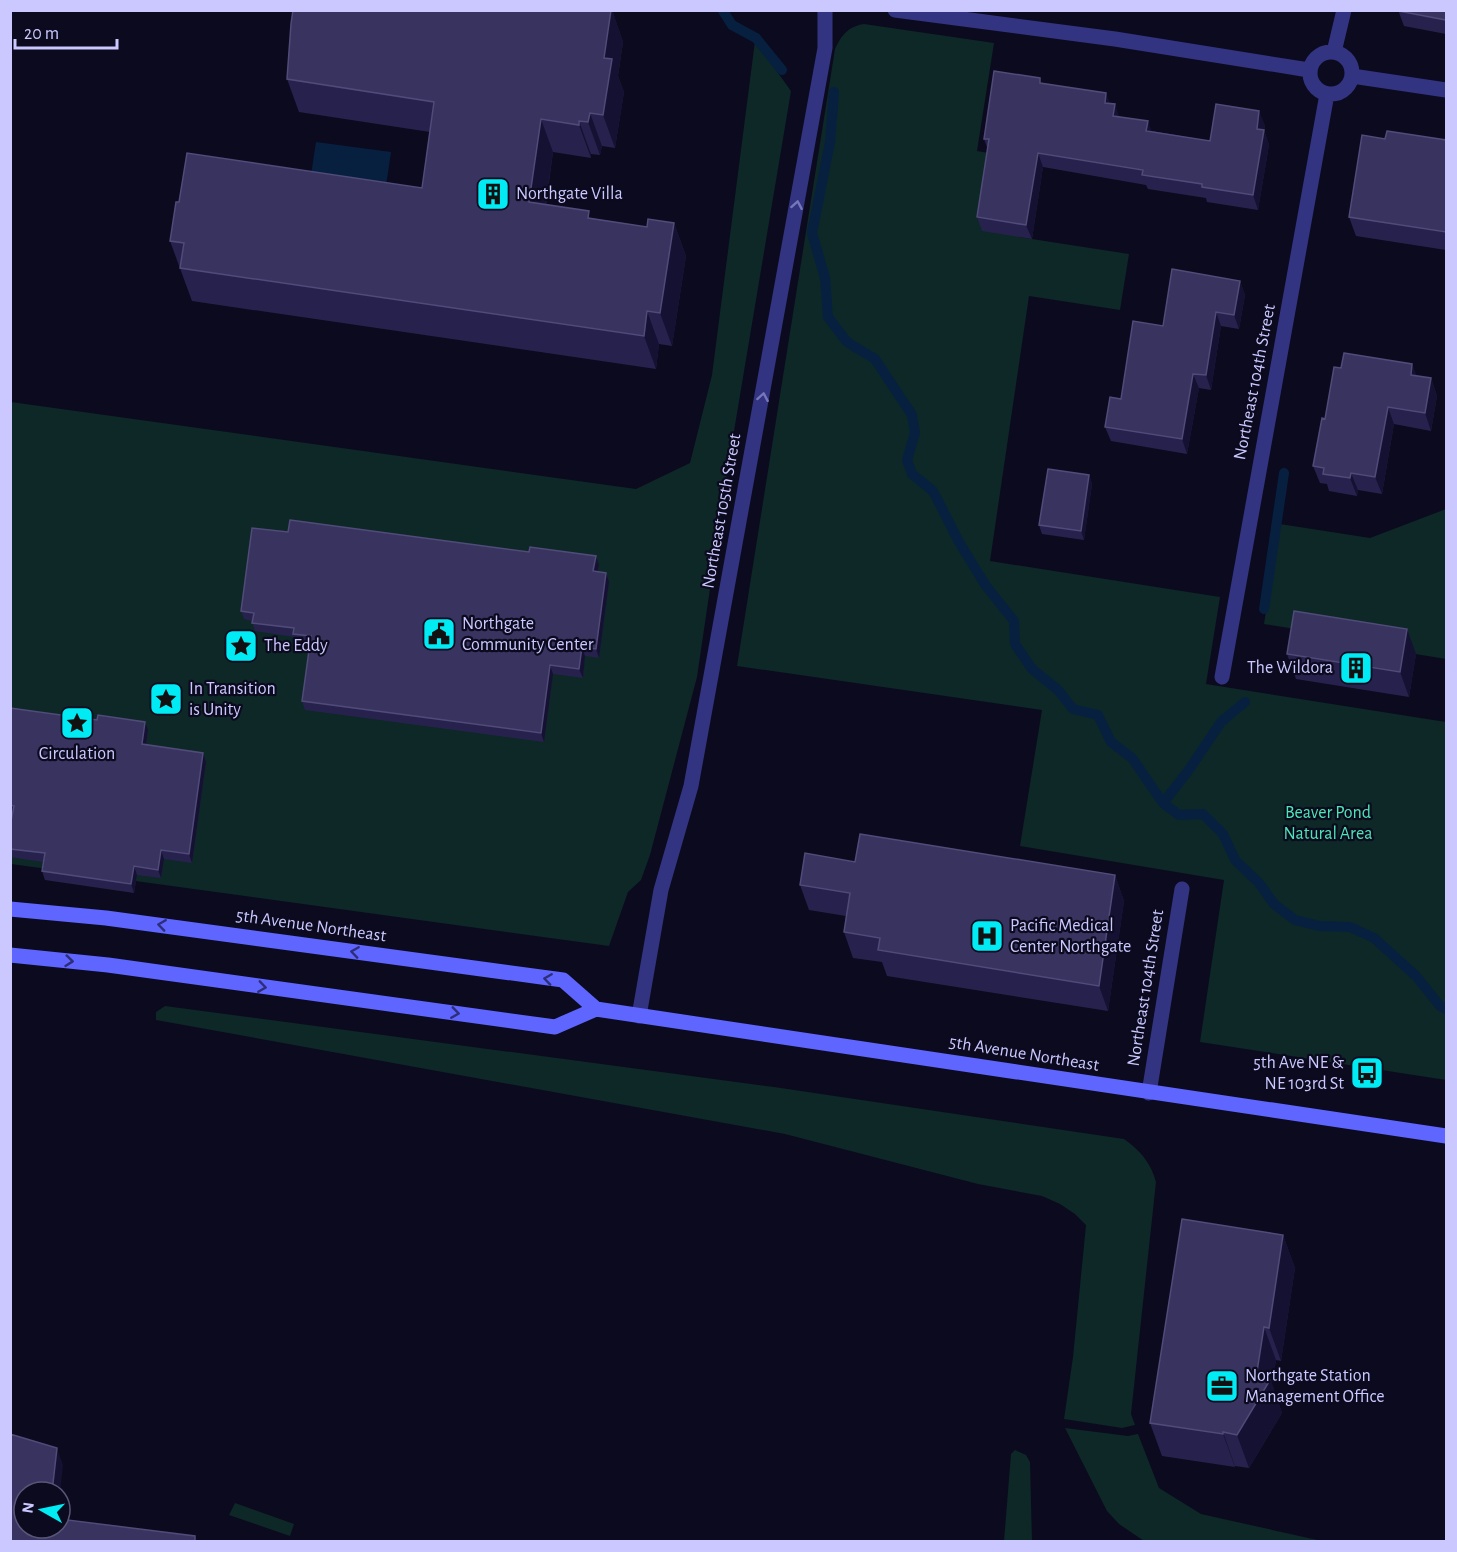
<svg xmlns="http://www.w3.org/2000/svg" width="1457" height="1552" font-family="'Alegreya Sans',sans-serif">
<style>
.green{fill:#0d2826}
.water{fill:#072040}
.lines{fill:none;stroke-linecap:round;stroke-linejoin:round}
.stream{stroke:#072040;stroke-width:10}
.street{stroke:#323481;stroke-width:15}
.secondary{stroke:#5f65ff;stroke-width:15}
.wall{fill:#27224d}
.shaded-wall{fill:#151132}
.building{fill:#393360;stroke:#504b79;stroke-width:1.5}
.oneway{stroke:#7677ba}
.oneway2{stroke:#2d2e78}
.labels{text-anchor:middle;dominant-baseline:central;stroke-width:4.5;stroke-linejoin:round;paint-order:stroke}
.poi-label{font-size:18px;fill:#cac8ff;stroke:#0c0a1e;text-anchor:start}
.street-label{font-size:18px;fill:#cac8ff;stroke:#0c0a1e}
.park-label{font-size:18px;fill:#4ce6b5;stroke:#0c0a1e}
</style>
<rect width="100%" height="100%" fill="#0c0a1e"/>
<path class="green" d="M864,24L994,43L977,151L995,154L1019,237L1129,254L1120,310L1029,296L990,561L1220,597L1206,684L1446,722V1080L1200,1042L1224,880L1020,846L1042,710L737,666L835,49C842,35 847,27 864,24Z
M755,41L791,91L728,467L697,677L650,855L641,880L628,892L609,946L11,864V402L636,489L690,463L712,375Z
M1446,509V659L1366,646V640L1264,624L1280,524L1370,538Z
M165,1006L774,1087L1124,1139C1140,1150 1151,1163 1156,1182L1131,1414L1135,1425L1122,1428L1064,1419L1073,1357L1086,1225L1075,1214L1060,1204L1042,1196L978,1184L785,1134L156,1020V1012Z
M1065,1428L1128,1436L1138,1434L1159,1488L1201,1514L1322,1541H1144L1119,1524L1107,1511Z
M1015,1450L1026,1455L1030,1462L1032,1541H1004L1011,1454Z
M235,1503L294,1524L290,1536L229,1515Z"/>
<path class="water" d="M316,142L391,152L386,186L311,175Z"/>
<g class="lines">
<path class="stream" d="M723,11L732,25L756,38L782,70
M834,92L830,142L812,233L825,278L828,317L847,342L875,359L912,415L915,433L907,460L912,474L933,491L959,542L986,586L1014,621L1015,644L1032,669L1058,690L1073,709L1098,715L1111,742L1132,758L1163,803L1179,815L1203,814L1223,834L1235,860L1259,883L1274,904L1295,920L1319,926L1350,927L1374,938L1416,976L1440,1006L1446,1009
M1264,609L1284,473
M1163,803L1188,771L1221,722L1245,702"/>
<path class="street" d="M895,10L1115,39L1309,70
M1310 73a21 21 0 1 1 42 0a21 21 0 1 1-42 0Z
M1334,52L1344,10
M1352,76L1446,90
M1222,677L1327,94
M639,1016L661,890L691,786L825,48V10
M1149,1093L1182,889"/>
<path class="secondary" d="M10,909L106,918L563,980L596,1009L1446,1136
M10,955L108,965L555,1027L596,1009"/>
</g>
<path class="wall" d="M293,10H612L623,42L618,76L624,92L615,148L602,146L600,155L591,154V158L553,152L546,205L591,218L647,227L674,223L686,256L672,346L659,344L656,369L192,301L170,241L179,202L422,188L430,132L299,112L287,79Z
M1275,10H1288L1287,12Z
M1398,10H1446V34L1404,26Z
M1042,83L1110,104L1119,117L1152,131L1210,141L1265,125L1264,130L1269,145L1258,210L1207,202L1206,198L1148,189L1146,185L1043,167L1032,239L982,231L977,217L988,150L984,139Z
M1385,139L1446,140V250L1356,236L1349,217Z
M1240,281L1245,295L1239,329L1221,326L1211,390L1199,388L1187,454L1111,441L1105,427L1121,399Z
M1341,368L1417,376L1431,378L1437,396L1431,431L1394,424L1382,494L1358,490L1357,496L1329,491L1327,484L1320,483L1313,466L1325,419Z
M1089,475L1092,484L1084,540L1042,534L1039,525Z
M288,532L599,565L598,572L609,582L599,658L585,656L583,678L553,674L544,742L305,710L302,701L310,645L297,643L294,637L255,631L252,621L244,619L241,611Z
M1287,654H1416L1409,697L1296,679Z
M10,708L148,730L146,745L203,753L206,762L192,863L164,859L161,878L137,875L134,893L45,880L42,871L43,862L10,857V826L12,814L10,813Z
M855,862L1115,875L1124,901L1108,1011L887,976L882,962L853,958L844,932L846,916L809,910L800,885Z
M1283,1235L1295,1268L1281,1361L1276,1360L1272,1384L1282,1413L1249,1468L1235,1466V1467L1162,1456L1150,1423Z"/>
<path class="shaded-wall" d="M611,10H612L623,42L618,76L624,92L615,148L603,115L604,58Z
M1106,93L1112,108L1105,103Z
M1115,104L1120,119L1113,116Z
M1259,111L1265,125L1264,130L1269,145L1258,210L1253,195L1257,129Z
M590,113L602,146L600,155L588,122Z
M541,119L553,152L541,235L529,202Z
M579,121L591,154V158L579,125Z
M1148,121L1153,135L1146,131Z
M1038,153L1043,167L1032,239L1026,225Z
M674,223L686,256L672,346L660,313Z
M1240,281L1245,295L1239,329L1234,315Z
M647,311L659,344L656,369L644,336Z
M1216,312L1221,326L1211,390L1206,375Z
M1412,364L1419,381L1411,375Z
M1193,374L1199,388L1187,454L1182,439Z
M1431,378L1437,396L1431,431L1425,413Z
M1388,407L1394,424L1382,494L1375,477Z
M1351,473L1358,490L1357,496L1350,478Z
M1089,475L1092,484L1084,540L1081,531Z
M596,556L599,565L596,580L593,571Z
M606,573L609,582L599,658L596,649Z
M1407,629L1416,654L1409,697L1400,672Z
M582,647L585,656L583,678L579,669Z
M550,665L553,674L544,742L541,733Z
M145,722L148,730L145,753L142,744Z
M203,753L206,762L192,863L189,854Z
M161,850L164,859L161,878L158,870Z
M134,866L137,875L134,893L131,884Z
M1115,875L1124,901L1108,1011L1099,986Z
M1283,1235L1295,1268L1281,1361L1269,1328Z
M1264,1327L1276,1360L1272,1384L1282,1413L1249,1468L1237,1435L1256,1378Z
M1223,1432L1235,1466V1467L1223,1434Z
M57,1448L63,1465L60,1493V1492H52Z"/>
<path class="building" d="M293,10H611L604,58L612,59L603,115L590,113L588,122L579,121V125L541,119L529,202L589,211L588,218L647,227L648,219L674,223L660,313L647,311L644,336L180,268L184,243L170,241L176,202H179L187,153L422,188L434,102L287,79L291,24Z
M1398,10H1446V20L1398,11Z
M994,71L1040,78V83L1106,93L1105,103L1115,104L1113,116L1148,121L1146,131L1210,141L1216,104L1259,111L1257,129L1264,130L1253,195L1202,187V184L1142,175L1143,170L1038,153L1026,225L977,217L989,139H984Z
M1387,131L1446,140V232L1349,217L1362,135L1385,139Z
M1172,269L1240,281L1234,315L1216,312L1206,375L1193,374L1182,439L1105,427L1110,397L1121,399L1133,321L1163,326Z
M1344,353L1412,364L1411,375L1431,378L1425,413L1388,407L1375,477L1351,473L1350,478L1323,474L1324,468L1313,466L1322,418L1325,419L1334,367L1341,368Z
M1048,469L1089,475L1081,531L1039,525Z
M290,520L529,552L530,547L596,556L593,571L606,573L596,649L582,647L579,669L550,665L541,733L302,701L311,636L293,634L294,628L252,623L254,613L241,611L252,528L288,532Z
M1294,611L1407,629L1400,672L1287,654Z
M10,708L97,720L98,715L145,722L142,744L203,753L189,854L161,850L158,870L134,866L131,884L42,871L45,853L10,849V826L14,806L10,805Z
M860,834L1115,875L1099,986L878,950L880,938L844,932L850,893L800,885L805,853L855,862Z
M1182,1219L1283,1235L1269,1328L1264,1327L1256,1378L1270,1380L1237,1435L1223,1432V1434L1150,1423Z
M10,1434L57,1448L52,1492H24V1528H60V1519L195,1536V1542H10Z"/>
<defs><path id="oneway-chevron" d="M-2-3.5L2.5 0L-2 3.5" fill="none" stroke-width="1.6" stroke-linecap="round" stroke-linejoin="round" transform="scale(1.5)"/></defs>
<g class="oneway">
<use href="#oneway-chevron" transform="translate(797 205) rotate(-80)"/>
<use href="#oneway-chevron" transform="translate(763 397) rotate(-80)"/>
</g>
<g class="oneway2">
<use href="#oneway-chevron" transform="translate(162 925) rotate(-172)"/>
<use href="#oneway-chevron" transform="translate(355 952) rotate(-172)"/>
<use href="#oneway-chevron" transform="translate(69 961) rotate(6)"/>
<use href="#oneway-chevron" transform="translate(548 979) rotate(-172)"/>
<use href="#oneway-chevron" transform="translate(262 987) rotate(8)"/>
<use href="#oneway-chevron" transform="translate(455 1013) rotate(8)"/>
</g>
<defs>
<g id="building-square" transform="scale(1.725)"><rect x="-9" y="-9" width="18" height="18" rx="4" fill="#00ebf3" stroke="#0c0a1e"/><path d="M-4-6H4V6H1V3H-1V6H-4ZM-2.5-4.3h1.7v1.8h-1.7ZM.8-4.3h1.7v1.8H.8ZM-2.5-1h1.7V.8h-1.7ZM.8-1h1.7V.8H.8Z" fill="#111"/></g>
<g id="civic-square" transform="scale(1.725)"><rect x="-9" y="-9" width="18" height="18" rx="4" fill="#00ebf3" stroke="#0c0a1e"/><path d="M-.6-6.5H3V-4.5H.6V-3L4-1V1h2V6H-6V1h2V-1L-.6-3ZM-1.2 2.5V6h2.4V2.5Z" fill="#111"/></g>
<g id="sight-square" transform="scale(1.725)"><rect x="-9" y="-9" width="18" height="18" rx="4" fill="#00ebf3" stroke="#0c0a1e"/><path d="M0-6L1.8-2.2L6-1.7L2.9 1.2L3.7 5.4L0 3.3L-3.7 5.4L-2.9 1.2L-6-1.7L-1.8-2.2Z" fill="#111"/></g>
<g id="hospital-square" transform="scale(1.725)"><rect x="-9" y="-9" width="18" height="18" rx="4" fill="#00ebf3" stroke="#0c0a1e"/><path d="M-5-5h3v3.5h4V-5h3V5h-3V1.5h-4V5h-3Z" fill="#111"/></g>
<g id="bus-square" transform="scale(1.725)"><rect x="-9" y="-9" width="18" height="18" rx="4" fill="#00ebf3" stroke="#0c0a1e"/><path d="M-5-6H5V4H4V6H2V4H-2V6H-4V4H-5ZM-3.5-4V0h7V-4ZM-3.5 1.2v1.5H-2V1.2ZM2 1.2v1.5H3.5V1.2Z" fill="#111"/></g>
<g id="office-square" transform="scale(1.725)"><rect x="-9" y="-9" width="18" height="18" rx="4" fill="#00ebf3" stroke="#0c0a1e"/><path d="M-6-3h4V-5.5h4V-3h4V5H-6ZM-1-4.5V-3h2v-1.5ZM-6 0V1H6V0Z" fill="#111"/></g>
</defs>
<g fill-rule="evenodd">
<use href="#building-square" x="493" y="194"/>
<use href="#civic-square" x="439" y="634"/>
<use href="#sight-square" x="241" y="646"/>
<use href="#building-square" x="1356" y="668"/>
<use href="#sight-square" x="166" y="699"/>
<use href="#sight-square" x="77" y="723"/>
<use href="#hospital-square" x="987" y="936"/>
<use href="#bus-square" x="1367" y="1073"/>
<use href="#office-square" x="1222" y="1386"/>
</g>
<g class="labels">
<g class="poi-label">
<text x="516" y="194">Northgate Villa</text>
<text x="462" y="624">Northgate<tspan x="462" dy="21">Community Center</tspan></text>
<text x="264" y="646">The Eddy</text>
<text x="1333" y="668" text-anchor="end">The Wildora</text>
<text x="189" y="689">In Transition<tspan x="189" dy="21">is Unity</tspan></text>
<text x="77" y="754" text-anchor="middle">Circulation</text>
<text x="1010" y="926">Pacific Medical<tspan x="1010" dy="21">Center Northgate</tspan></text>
<text x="1344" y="1063" text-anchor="end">5th Ave NE &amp;<tspan x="1344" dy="21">NE 103rd St</tspan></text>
<text x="1245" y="1376">Northgate Station<tspan x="1245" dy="21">Management Office</tspan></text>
</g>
<g class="street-label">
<text transform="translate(1255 382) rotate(-79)">Northeast 104th Street</text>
<text transform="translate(722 511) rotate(-80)">Northeast 105th Street</text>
<text transform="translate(311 926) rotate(8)">5th Avenue Northeast</text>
<text transform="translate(1146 988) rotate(-81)">Northeast 104th Street</text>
<text transform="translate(1024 1054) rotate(9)">5th Avenue Northeast</text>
</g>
<g class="park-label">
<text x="1328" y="813">Beaver Pond<tspan x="1328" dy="21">Natural Area</tspan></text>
</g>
</g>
<rect width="1457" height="1552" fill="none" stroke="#cac8ff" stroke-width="24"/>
<g transform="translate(42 1510) rotate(279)"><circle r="28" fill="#0c0a1e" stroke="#585678" stroke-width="1.5"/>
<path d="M0-4.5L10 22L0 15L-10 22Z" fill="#00ebf3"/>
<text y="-9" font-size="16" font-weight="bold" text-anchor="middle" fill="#cac8ff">N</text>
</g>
<path d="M15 39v9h102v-9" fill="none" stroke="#cac8ff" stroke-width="3"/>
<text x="24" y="39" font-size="18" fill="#cac8ff" stroke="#0c0a1e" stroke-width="4.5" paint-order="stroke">20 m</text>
</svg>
